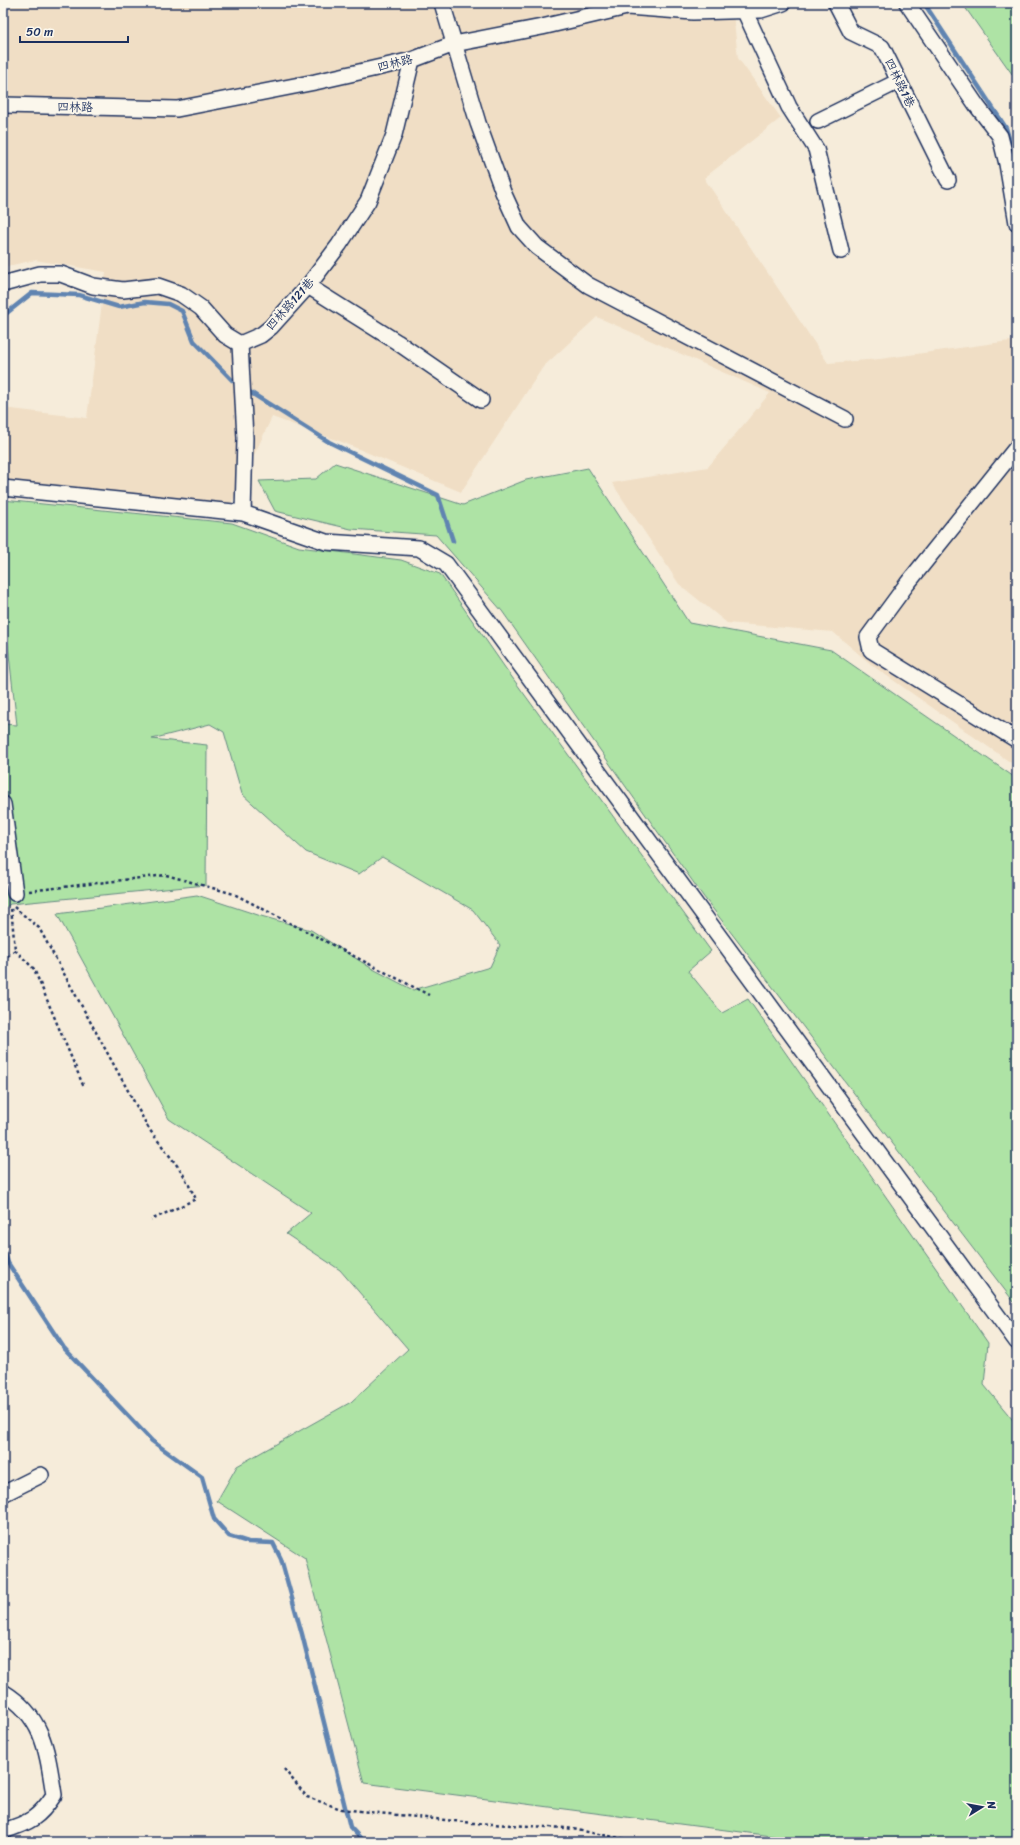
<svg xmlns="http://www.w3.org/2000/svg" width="1020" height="1845" font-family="Sriracha,'LXGW WenKai TC',sans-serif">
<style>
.built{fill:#f0dec5}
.green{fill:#aee3a5;stroke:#648982}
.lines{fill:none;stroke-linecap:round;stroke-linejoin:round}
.stream{stroke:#6084b1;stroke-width:4.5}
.minor-casing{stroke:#1b2f5e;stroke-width:18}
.path{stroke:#1b2f5e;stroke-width:2.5;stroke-dasharray:3 3;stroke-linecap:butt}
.minor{stroke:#fbf7ec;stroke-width:15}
.labels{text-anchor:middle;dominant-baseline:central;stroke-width:4;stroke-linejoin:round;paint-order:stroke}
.street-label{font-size:12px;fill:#1b2f5e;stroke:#fbf7ec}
</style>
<rect width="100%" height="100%" fill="#f6ecda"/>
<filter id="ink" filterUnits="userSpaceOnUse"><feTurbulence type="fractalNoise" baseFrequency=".025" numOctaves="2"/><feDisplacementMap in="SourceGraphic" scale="8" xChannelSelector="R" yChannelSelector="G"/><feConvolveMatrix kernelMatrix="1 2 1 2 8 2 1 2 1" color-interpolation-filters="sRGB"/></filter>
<g filter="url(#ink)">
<path class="built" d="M3,3H732L738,58L781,118L704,178L828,363L880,359L1017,340V767L873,666L833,632L727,623L679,584L612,483L708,467L770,393L597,317L543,367L461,492L342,442L272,417L231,504L3,482V408L87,418L106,272L35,260L3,267Z"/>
<path class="green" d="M962,3H1017V81Z
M335,463L463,505L526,480L588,468L689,623L831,650L1017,779V1306L703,896L502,611L436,535L351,529L275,511L259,481L316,479Z
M3,500L232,523L299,547L401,560L440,574L506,669L711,951L688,971L722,1013L748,999L988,1343L984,1385L1017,1425V1842H818L364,1783L305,1558L217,1501L237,1466L351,1402L408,1349L340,1270L286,1234L311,1213L169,1119L57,914L197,895L261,916L311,930L371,968L413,990L490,967L500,945L473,910L382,857L359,874L306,852L242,794L224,732L210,724L152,739L207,745L206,885L10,904L5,908L3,724L17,725L3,602Z"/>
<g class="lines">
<path class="stream" d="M924,3L1006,128L1017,166
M3,316L32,293L79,295L119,307L145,302L168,304L182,311L194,341L232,380L239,385
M245,389L329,442L438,495L453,541
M3,1248L8,1263L64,1348L152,1441L202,1477L214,1519L229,1536L248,1542L273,1543L281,1559L302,1634L350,1827L364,1842"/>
<g class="minor-casing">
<path id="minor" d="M442,3L478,123L503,192L519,227L537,247L588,285L845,419
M836,3L851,32L882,47L948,180
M907,3L977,106L1000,136L1007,164L1017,223
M744,10L789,107L816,149L841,251
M3,105L177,109L315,82L412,60L454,44L542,27L627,7L693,12L761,10L783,3
M818,121L899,81
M3,284L40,274H61L93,286L123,290L158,286L181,294L201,308L225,335L240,344L261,335L271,327L308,286L339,245L368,201L394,135L412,60
M308,286L397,342L481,400
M240,344L245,438L243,513
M1017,447L907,584L868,637L871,650L1017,740
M3,488L243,513L326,542L419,548L446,564L1017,1342
M3,804L15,893
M3,1494L41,1475
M3,1692C44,1717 47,1751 54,1795C39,1818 29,1823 3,1831"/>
</g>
<path class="path" d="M29,891L166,875L234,894L429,995
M14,907L39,928L149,1129L182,1172L196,1199L151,1220
M15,950L34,969L83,1085
M3,960L15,950L11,907
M284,1769L307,1797L341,1809L473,1823L567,1828L640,1842"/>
<use href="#minor" class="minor"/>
</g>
</g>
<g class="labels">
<g class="street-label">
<text transform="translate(395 63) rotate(-14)">四林路</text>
<text transform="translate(900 83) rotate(64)">四林路1巷</text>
<text transform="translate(75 107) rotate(1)">四林路</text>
<text transform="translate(290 304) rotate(-48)">四林路121巷</text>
</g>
</g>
<rect width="1020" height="1845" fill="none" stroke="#fbf7ec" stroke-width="16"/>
<rect x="8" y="8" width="1004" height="1829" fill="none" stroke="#1b2f5e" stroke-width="1.5" filter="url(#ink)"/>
<g transform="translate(982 1807) rotate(79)" stroke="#fbf7ec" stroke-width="3" paint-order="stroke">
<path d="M0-3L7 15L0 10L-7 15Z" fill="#1b2f5e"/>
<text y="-6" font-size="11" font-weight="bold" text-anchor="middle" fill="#1b2f5e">N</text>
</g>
<path d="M20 36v6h108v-6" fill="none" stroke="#1b2f5e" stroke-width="2"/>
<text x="26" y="36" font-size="12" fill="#1b2f5e" stroke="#fbf7ec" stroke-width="3" paint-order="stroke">50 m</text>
</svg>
